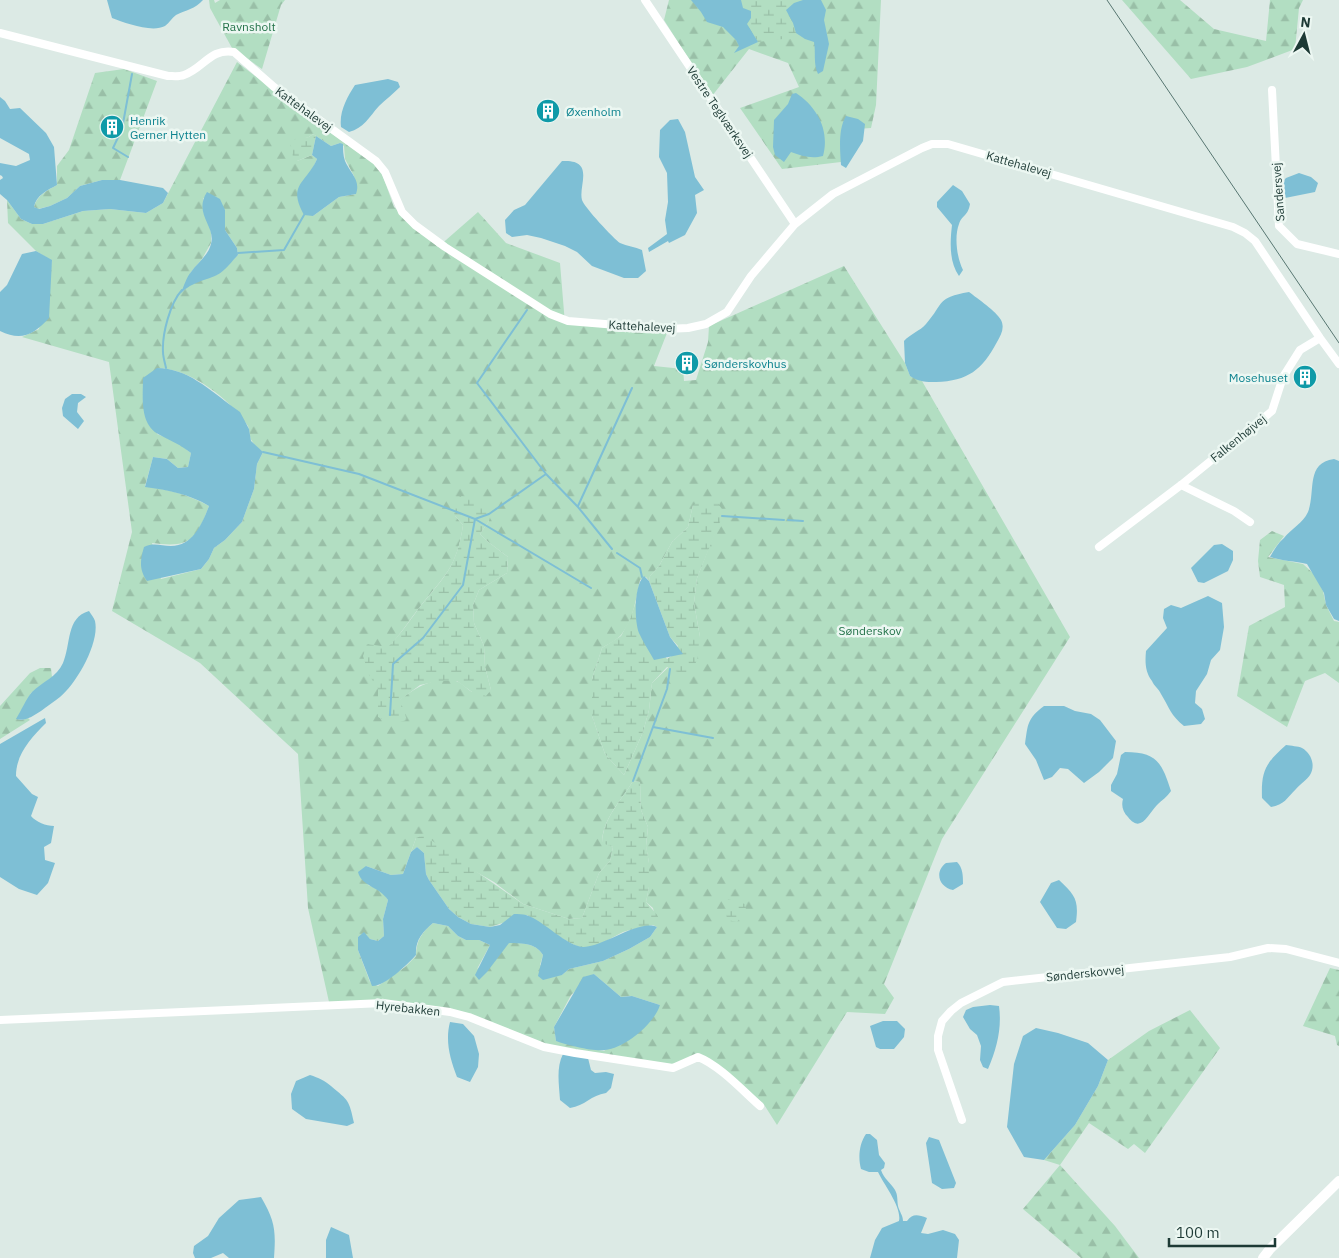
<svg xmlns="http://www.w3.org/2000/svg" width="1339" height="1258" font-family="'IBM Plex Sans',sans-serif">
<style>
.forest{fill:url(#forest-firs);fill-rule:evenodd}
.wetland{fill:url(#wetland-marsh)}
.water{fill:#7ebfd5}
.lines{fill:none;stroke-linecap:round;stroke-linejoin:round}
.stream{stroke:#7ebfd5;stroke-width:2}
.minor{stroke:#fff;stroke-width:8}
.tertiary{stroke:#fff;stroke-width:10}
.tram{stroke:#577671;stroke-width:1}
.labels{text-anchor:middle;dominant-baseline:central;stroke-width:5;stroke-linejoin:round;paint-order:stroke}
.park-label{font-size:12px;fill:#24734a;stroke:#ecf7f2}
.street-label{font-size:12px;fill:#1d3a35;stroke:#ecf7f2}
.culture-label{font-size:12px;fill:#0d838f;stroke:#ecf7f2;text-anchor:start}
</style>
<defs>
<pattern id="forest-firs" width="22" height="20" patternUnits="userSpaceOnUse" patternTransform="scale(1.25)"><rect width="22" height="20" fill="#b2dec2"/><path d="M5 1l3.5 6h-7zM16 11l3.5 6h-7z" fill="#99bfa7"/></pattern>
<pattern id="wetland-marsh" width="20" height="14" patternUnits="userSpaceOnUse" patternTransform="scale(1.25)"><rect width="20" height="14" fill="#b2dec2"/><path d="M1 5h8M5 5V1M11 12h8M15 12V8" fill="none" stroke="#99bfa7"/></pattern>
</defs>
<rect width="100%" height="100%" fill="#dceae5"/>
<path class="forest" d="M209,0H214L215,3L220,0H285L281,5L262,69L232,48L210,8Z
M669,0H881L876,105L871,128L842,130L841,162L782,169L740,108L799,87L788,63L749,49L712,96L664,20Z
M1122,0H1180L1214,29L1266,41L1270,0H1303L1299,8L1295,49L1247,67L1191,79Z
M237,62L311,119L380,168L394,207L438,247L478,212L506,243L560,263L565,324L667,333L654,366L683,369L684,381L696,380L708,342L709,326L844,266L905,363L910,376L922,381L1070,637L942,839L884,984L894,998L885,1014L847,1012L777,1125L763,1103L698,1056L670,1065L566,1049L537,1042L451,1010L329,1002L308,908L298,754L200,663L112,611L132,532L109,362L22,337L39,329L52,261L36,251L8,223L7,200L21,219L32,224H43L83,211L110,209L146,213L163,203ZM313,134L331,146L340,143L344,146L345,159L354,176L356,194L339,197L313,216L312,170L317,159L312,155L297,161L302,139L309,137ZM203,198L225,210V230L237,248L238,255L218,274L203,279L189,285L182,292L191,272L202,259L211,243V233ZM157,368C190,368 230,399 248,426C250,431 249,437 252,441C254,445 259,449 263,452L257,464L254,489L242,522L225,540L214,548L209,559L201,569L161,579L152,543C189,548 196,541 209,506C187,494 170,490 145,486L153,457L167,459L178,468L188,467L191,453L177,442L157,434ZM693,505L723,512L697,578L694,603L700,637L652,683L649,710L643,732L624,775L605,754L592,716V679L602,648C608,644 617,640 621,635C634,619 636,598 640,580L646,577L649,581L650,576L659,566L672,542L688,527ZM455,516L489,521L480,534L487,541L508,557L507,573L479,590L473,605L474,623L484,646L485,667L491,690L472,692C467,689 461,682 456,681C425,674 401,700 378,717V689L367,645L388,648C400,635 408,622 419,608C444,576 457,568 463,525ZM633,781L640,782L641,810L648,827L646,846L649,863V887L646,902L653,908L657,927L650,937L629,949L603,961L569,969L562,975L540,965L543,955C535,942 522,944 509,942L477,969L490,945L479,940H466L458,936L448,926L433,923C422,932 416,941 416,956L405,967L378,986L370,982L358,950V937L364,933L370,939L378,941L384,936L383,919L388,900L382,891L368,885L366,866L391,875L403,874L416,838L494,882L523,904L569,919L582,918L599,873L610,861L613,847L602,842C603,818 621,801 633,781ZM594,974L621,997L632,996L660,1005L604,1051L556,1041L554,1027L571,995Z
M124,69L157,81L120,180H102L80,186L67,198L50,206L38,209L34,207C37,195 48,190 57,185V166L69,150L95,73Z
M1272,531L1284,536L1268,557L1303,564L1314,574L1323,591L1326,605L1334,621L1339,622V683L1325,673L1305,681L1287,727L1237,696L1249,626L1285,607L1284,585L1260,577L1258,561L1260,540Z
M40,668H51L52,677L31,693L17,719L21,720L28,718L30,720L0,739V706L30,673Z
M1330,968L1339,970V1046L1337,1045L1335,1036L1303,1026Z
M1190,1010L1220,1048L1145,1153L1134,1144L1128,1149L1089,1123L1060,1165L1115,1226L1139,1258H1081L1023,1209L1060,1165L1044,1160L1075,1125L1098,1086L1108,1060L1149,1031Z"/>
<path class="wetland" d="M741,0H803L794,3L786,10L793,23L796,33L805,39H783L758,42L747,24Z
M313,134L316,136L312,155L297,161L293,157L290,140L309,137Z
M460,496L480,500L492,510L489,521L480,534L487,541L508,557L507,573L479,590L473,605L474,623L484,646L485,667L491,690L486,696L472,692L457,681H439L420,685L400,700L407,720L392,724L378,717V689L369,675L363,656L367,644L388,647C400,635 409,622 419,608C444,577 457,567 463,525L455,516L452,505Z
M706,497L717,502L724,512L697,578L694,603L700,637L697,660L689,677L667,667L652,683L649,710L643,732L624,775L605,754L592,716V679L602,648L621,636L630,619L636,602V618L667,659L673,655L678,646L670,637L649,581L650,576L659,566L672,542L688,527L693,505Z
M633,781L640,782L641,810L648,827L646,845L649,863V887L646,902L658,916L657,927L653,925C646,927 628,930 623,932C610,938 595,950 580,947C567,944 540,923 527,915L490,927L471,924L458,917L449,909L429,880L426,874L424,853L417,847L411,852L416,838L424,835L523,904L569,919L582,918L599,873L610,861L613,847L602,843C603,818 621,801 633,781Z
M728,899L745,904L746,910L737,922L728,920L725,913Z"/>
<path class="water" d="M107,0H203C195,9 186,10 176,15C172,18 169,23 165,26C152,33 125,23 112,18Z
M691,0H741L743,8L751,11V18L747,24L758,42L734,53L739,46L736,40L723,27L707,22L701,12Z
M803,0H821L826,10L824,20L829,44L823,71L818,74C813,63 816,53 814,42L805,39L796,33L793,23L786,10L794,3Z
M388,79L398,82L400,87C393,94 385,100 379,106C369,117 364,128 349,132L341,127C339,112 347,97 355,85Z
M796,93C817,107 830,130 823,156C811,159 802,156 791,152L784,162L775,155L773,147L774,120L788,104L792,94Z
M0,97L5,101L10,109L20,108L46,133L54,147L57,185C48,190 36,195 34,207L39,209L50,206L67,198L80,186L102,180H120L163,188L168,193L163,203L146,213L110,209L83,211L43,224H32L21,219L7,200L0,194V180L3,178L2,176L0,175V163L16,166L30,160L29,154L0,138Z
M846,116L858,119L865,124L863,141L846,168L841,165C840,150 838,129 846,116Z
M678,119L685,132L695,177L704,190L695,195L697,213L685,235L669,243L668,241L649,252L648,248L667,234L665,220L668,202L667,173L659,157L660,130L670,120Z
M316,136L331,146L340,143L343,144C343,150 343,155 345,161C350,173 361,180 356,194L339,197L313,216L304,215C287,184 306,184 317,159L312,155Z
M562,161C596,159 578,186 582,200C584,207 614,239 620,243C627,246 635,247 642,250L646,271L638,278H624L592,266L577,252L565,246L541,238L527,235L512,237L506,233L505,220L514,210L525,205Z
M1299,173L1311,177L1318,183L1315,192L1280,199L1278,187L1286,178Z
M953,185L962,191L970,204C968,216 962,215 959,224C954,237 957,258 963,270L959,276C949,262 950,242 952,225L937,207V202Z
M207,192L220,199L225,210V230L237,248L238,255C232,261 225,271 217,275C202,282 194,281 181,293C184,286 186,278 191,272C197,263 208,256 211,244C216,226 193,214 207,192Z
M36,251L52,260L49,318C34,334 22,342 0,331V292L7,285L22,254Z
M969,292C978,299 996,311 1001,320C1005,328 1001,335 997,342C982,370 968,381 936,382C926,382 919,382 910,376L905,363L904,341C910,334 920,331 926,324C945,302 936,298 969,292Z
M157,368C187,368 210,390 233,407L240,412L249,429L251,441L263,452L257,464L254,489L242,522L225,540L214,548L209,559L201,569L147,581C139,569 140,561 144,547C154,542 161,546 171,546C193,546 202,524 209,506C189,494 168,490 145,487L153,457L167,459L178,468L188,467L191,453C181,445 171,441 160,435C139,425 143,397 143,378Z
M72,394H81L86,397L78,403L77,412L84,421L78,429L63,416L62,408L65,399Z
M1334,459L1339,461V621L1334,619L1326,605L1324,593L1307,564C1295,561 1282,561 1270,557C1274,550 1278,543 1284,538C1291,529 1303,523 1308,512C1316,492 1305,463 1334,459Z
M1222,544L1233,551V560L1228,571L1204,583L1198,582L1191,568L1214,545Z
M644,576L649,581L670,637L683,654L654,660C649,651 643,642 639,633C634,620 634,585 644,576Z
M1208,596L1222,603L1224,627L1220,650L1211,660L1207,674L1196,691L1195,703L1202,709L1205,719L1201,724L1184,726C1171,716 1169,707 1161,694C1159,689 1154,686 1152,681C1145,672 1145,662 1146,651L1167,628L1163,618L1164,609L1171,605L1181,608Z
M89,611C91,614 94,618 95,621C100,643 76,684 60,697C54,702 47,706 41,711C33,716 25,722 16,719C21,711 26,699 32,692C42,682 57,677 63,663C71,645 66,617 89,611Z
M1044,706H1064L1075,711L1091,714L1100,720L1116,741L1113,758L1099,772L1084,783L1068,769L1060,768L1052,777L1044,780L1036,760L1025,744C1028,724 1027,719 1044,706Z
M45,718L46,723C31,738 16,754 16,776L32,794L38,797L31,816C36,822 46,826 54,826L51,843L44,847L45,860L55,863L48,883L37,895L19,889L0,877V744Z
M1286,745C1291,746 1298,746 1302,748C1311,753 1316,765 1310,775C1307,780 1300,784 1296,789C1287,798 1284,805 1271,807L1262,798C1261,770 1266,763 1286,745Z
M1125,752C1157,752 1162,763 1171,791C1167,797 1162,800 1157,805C1148,814 1141,834 1128,817C1123,812 1121,806 1123,799L1111,791V785L1117,774L1121,755Z
M417,847L424,853L426,874L429,880L449,909L458,917L471,924L490,927L500,925L514,914C518,914 523,914 526,915C543,920 567,947 584,947C605,946 639,919 657,927L650,937L629,949L603,961L569,969L562,975L543,980L538,976L543,955C535,942 522,944 509,943L487,972L479,980L475,975L490,945L479,940H466L458,936L448,926L433,923C422,932 415,941 416,955C407,965 384,987 372,986L358,950V937L364,932L370,939L378,941L384,936L383,919L388,900C379,886 362,887 358,872L366,866L391,875L403,874L411,852Z
M957,862C963,868 963,876 963,884L953,890C939,887 934,872 946,863Z
M1059,880C1075,895 1079,900 1076,922L1066,929L1057,928L1040,902L1051,883Z
M594,974L621,997L632,996L660,1005C654,1024 625,1048 605,1050C595,1052 567,1045 556,1041L554,1027L583,977Z
M990,1005L999,1006C1002,1028 997,1048 988,1069L983,1067L980,1060L981,1046L977,1035L970,1029L963,1017L966,1010L973,1007Z
M883,1021H897L905,1029L904,1037L894,1049H880L876,1047L870,1026Z
M450,1022L463,1024L474,1036L479,1054L478,1067L470,1082L457,1077C450,1059 445,1041 450,1022Z
M1036,1028L1058,1033L1088,1043L1108,1060L1098,1086L1075,1125L1044,1160L1024,1157L1007,1127L1014,1064L1023,1036Z
M563,1054L588,1058L591,1070L595,1073L606,1072L614,1074L611,1088L606,1093C591,1095 585,1106 570,1108L560,1100C559,1084 556,1068 563,1054Z
M310,1075C319,1078 324,1080 331,1086C349,1101 349,1100 354,1123L347,1126L306,1119L292,1109L291,1094L296,1081Z
M866,1134H870L877,1140L879,1155L885,1163L884,1168L881,1170C884,1179 891,1183 895,1190C898,1195 897,1200 898,1206C899,1211 903,1215 903,1221H907C913,1213 918,1215 927,1218L921,1233L928,1234L943,1230L955,1234L959,1240L957,1258H870L875,1240L882,1228L899,1221C902,1207 884,1185 878,1172H869L861,1169C858,1158 859,1144 866,1134Z
M929,1137L939,1140L956,1183L954,1188L942,1189L932,1183L926,1143Z
M261,1197C275,1221 276,1230 274,1258H229L223,1253L211,1258H195L193,1253L194,1246L208,1236L219,1218L239,1200Z
M331,1227L349,1235L353,1258H326V1240Z"/>
<g class="lines">
<path class="stream" d="M128,157L113,148L122,129L132,74
M238,253L284,250L304,215
M527,310L477,383L546,474
M166,368C165,363 163,357 163,352C162,334 170,303 182,290
M263,452L359,474L475,519L591,588
M578,506L632,388
M722,516L784,520
M788,520L803,521
M617,553L640,568L642,577
M390,715L393,664L423,638L463,585L475,519L489,514L546,474L578,507L612,549
M653,727L713,738
M633,781L667,689L670,669"/>
<path class="minor" d="M645,0L795,224
M0,33L168,76C173,76 179,77 184,75C204,68 210,48 234,52L274,87L376,161L385,172L402,212L415,225L445,247L550,314L568,321L666,329L688,328L706,324L727,312L751,276L795,224L833,194L922,148L932,144H948L1233,227L1245,233L1255,241L1320,338L1339,364
M1272,90L1279,226L1297,244L1339,254
M1181,485L1234,511L1250,522
M1099,547L1181,485L1272,411L1283,377L1300,350L1320,338
M0,1020L383,1003L450,1012L469,1017L544,1047L575,1053L673,1068L698,1057C719,1065 743,1091 760,1106
M962,1120L938,1050V1036L942,1021L951,1011L961,1003L1003,982L1230,957L1268,948L1286,949L1339,963"/>
<path class="tertiary" d="M1263,1258L1270,1249L1339,1181"/>
<path class="tram" d="M1107,0L1339,343"/>
</g>
<defs>
<g id="building-disc" transform="scale(1.25)"><circle r="9.5" fill="#0f9aa8" stroke="#ecf7f2"/><path d="M-4-6H4V6H1V3H-1V6H-4ZM-2.5-4.3h1.7v1.8h-1.7ZM.8-4.3h1.7v1.8H.8ZM-2.5-1h1.7V.8h-1.7ZM.8-1h1.7V.8H.8Z" fill="#fff"/></g>
</defs>
<g fill-rule="evenodd">
<use href="#building-disc" x="548" y="111"/>
<use href="#building-disc" x="112" y="127"/>
<use href="#building-disc" x="687" y="363"/>
<use href="#building-disc" x="1305" y="377"/>
</g>
<g class="labels">
<g class="park-label">
<text x="249" y="26">Ravnsholt</text>
<text x="870" y="630">Sønderskov</text>
</g>
<g class="street-label">
<text transform="translate(304 109) rotate(36)">Kattehalevej</text>
<text transform="translate(720 112) rotate(56)">Vestre Teglværksvej</text>
<text transform="translate(1019 164) rotate(16)">Kattehalevej</text>
<text transform="translate(1278 192) rotate(-94)">Sandersvej</text>
<text transform="translate(642 326) rotate(3)">Kattehalevej</text>
<text transform="translate(1238 438) rotate(-39)">Falkenhøjvej</text>
<text transform="translate(1085 973) rotate(-6)">Sønderskovvej</text>
<text transform="translate(408 1008) rotate(6)">Hyrebakken</text>
</g>
<g class="culture-label">
<text x="566" y="111">Øxenholm</text>
<text x="130" y="120">Henrik<tspan x="130" dy="14">Gerner Hytten</tspan></text>
<text x="704" y="363">Sønderskovhus</text>
<text x="1288" y="377" text-anchor="end">Mosehuset</text>
</g>
</g>
<g transform="translate(1304 35) rotate(7)" stroke="#ecf7f2" stroke-width="4" paint-order="stroke">
<path d="M0-4L9 19L0 12L-9 19Z" fill="#1d3a35"/>
<text y="-8" font-size="14" font-weight="bold" text-anchor="middle" fill="#1d3a35">N</text>
</g>
<path d="M1169 1238v8h106v-8" fill="none" stroke="#1d3a35" stroke-width="2.5"/>
<text x="1176" y="1238" font-size="15" fill="#1d3a35" stroke="#ecf7f2" stroke-width="4" paint-order="stroke">100 m</text>
</svg>
